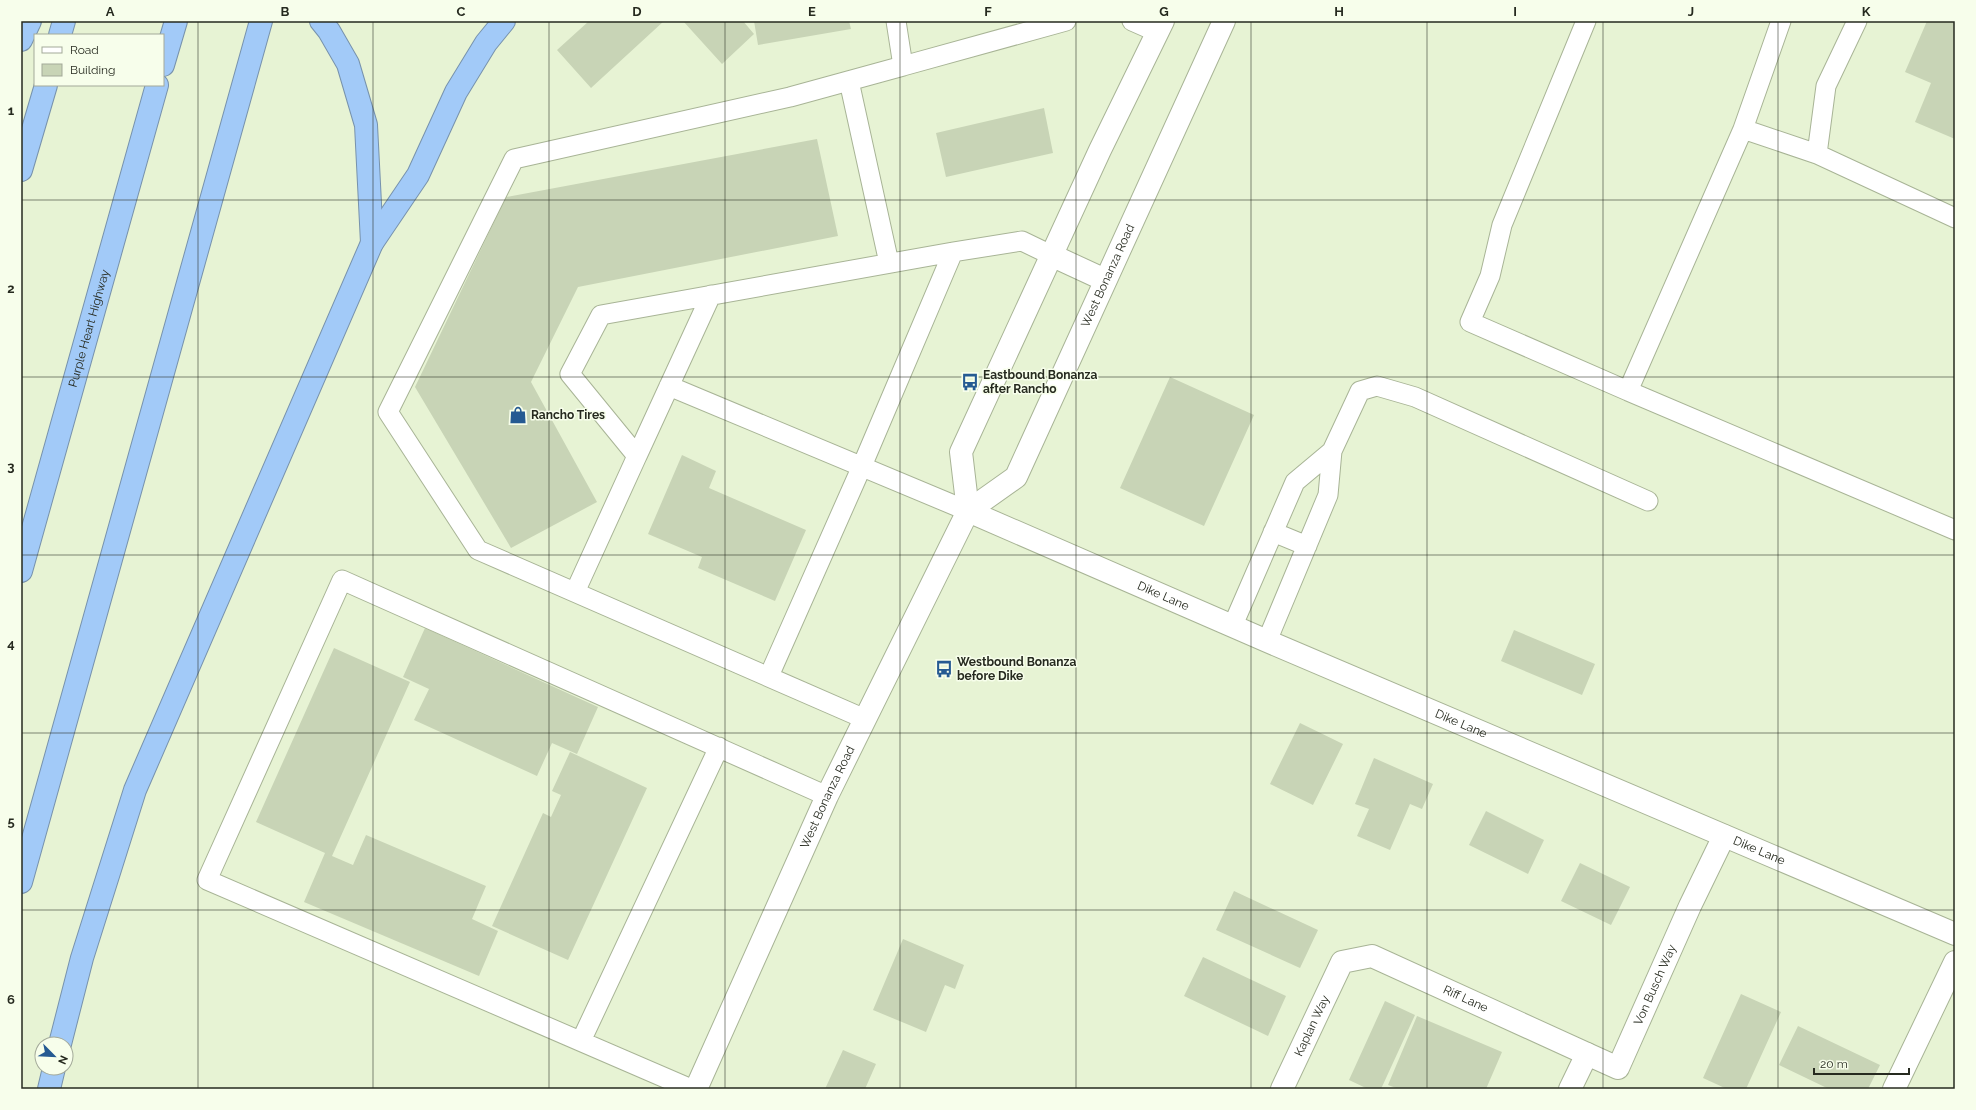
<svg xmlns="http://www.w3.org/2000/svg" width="1976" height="1110" font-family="Raleway,sans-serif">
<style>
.building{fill:#c8d4b6}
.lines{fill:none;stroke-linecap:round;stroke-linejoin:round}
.service-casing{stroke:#a8b496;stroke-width:21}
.minor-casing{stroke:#a8b496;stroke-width:24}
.secondary-casing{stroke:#a8b496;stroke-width:24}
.motorway-casing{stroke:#7792ac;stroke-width:24}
.service{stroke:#fff;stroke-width:19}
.minor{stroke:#fff;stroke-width:22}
.secondary{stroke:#fff;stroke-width:22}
.motorway{stroke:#a2caf8;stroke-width:22}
.grid{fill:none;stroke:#262a1f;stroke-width:1;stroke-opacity:0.55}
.labels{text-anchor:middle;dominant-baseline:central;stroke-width:3;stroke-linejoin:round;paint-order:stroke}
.street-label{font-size:12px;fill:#262a1f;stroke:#f7feeb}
.poi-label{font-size:12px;font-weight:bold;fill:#262a1f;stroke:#f7feeb;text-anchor:start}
.neatline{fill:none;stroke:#262a1f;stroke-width:1.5}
.grid-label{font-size:13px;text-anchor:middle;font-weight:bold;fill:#262a1f}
</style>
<rect width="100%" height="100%" fill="#e7f3d4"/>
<path class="building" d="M589,21H664L591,88L557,50Z
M683,21H743L754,34L722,64Z
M754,21H849L851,29L758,45Z
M1927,21H1955V139L1915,122L1931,83L1905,72Z
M1044,108L1053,153L946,177L936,133Z
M817,139L838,236L578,287L531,382L597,502L511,548L415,387L506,197Z
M1170,377L1254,415L1204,526L1120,488Z
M682,455L716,471L709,488L806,530L775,601L698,568L702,557L648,534Z
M425,628L598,707L577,754L552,743L537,776L414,720L429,689L403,677Z
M1514,630L1595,664L1582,695L1501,661Z
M334,648L410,682L332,856L353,865L366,835L486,886L472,919L498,931L479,976L304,902L325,853L256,822Z
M1300,723L1343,744L1313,805L1270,784Z
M570,752L647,788L568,960L492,926L543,813L551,817L561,795L552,791Z
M1374,758L1433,784L1422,809L1410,804L1390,850L1357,836L1369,809L1355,804Z
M1486,811L1544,840L1528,874L1469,845Z
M1580,863L1630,887L1611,925L1561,901Z
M1234,891L1318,930L1300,968L1216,930Z
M903,939L964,965L955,989L945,985L926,1032L873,1010Z
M1203,957L1286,996L1268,1036L1184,996Z
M1741,994L1781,1012L1746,1089H1727L1703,1078Z
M1385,1001L1415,1015L1381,1089H1368L1349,1080Z
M1417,1016L1502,1052L1486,1089H1399L1388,1085Z
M1798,1026L1880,1065L1868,1089H1829L1779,1065Z
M843,1050L876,1064L865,1089H825Z"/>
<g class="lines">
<g class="service-casing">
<path id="service" d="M896,21L903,66L1066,21
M1132,21L1157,32
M1586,21L1502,225L1490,276L1470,322L1628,391
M1857,21L1826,86L1817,154L1955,218
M849,81L889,263
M1743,129L1781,21
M1817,154L1743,129L1628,391L1955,530
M669,386L968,511
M637,456L711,295
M1273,532L1307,546
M575,592L637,456L570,374L601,315L953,252L1022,241L1051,255
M1233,625L1295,482L1332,451
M1267,641L1328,495L1332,451L1360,391L1377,386L1415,397L1648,501
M769,676L862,466L953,252
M865,719L478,550L388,412L514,159L790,97L903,66
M581,1041L719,747
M691,1089L207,880L342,580L827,796"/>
</g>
<g class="minor-casing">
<g id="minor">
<path id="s1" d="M968,511L1267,641L1955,934"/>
<path id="s2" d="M1282,1089L1342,962L1372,956L1587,1054"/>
<path id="s3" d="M1570,1089L1587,1054L1618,1068L1690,906L1724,836"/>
<path d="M1894,1089L1955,962"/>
</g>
</g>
<g class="secondary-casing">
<g id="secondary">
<path d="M1051,255L1105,280"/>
<path d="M968,511L961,452L1100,150L1163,21"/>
<path id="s4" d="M696,1089L827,796L968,511L1016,477L1224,21"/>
</g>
</g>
<g class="motorway-casing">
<g id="motorway">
<path d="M321,21L329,31L348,64L366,125L372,243"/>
<path d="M60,35L64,21"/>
<path d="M21,40L30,21"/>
<path d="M163,65L176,21"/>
<path d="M21,170L46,85"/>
<path id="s5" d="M21,571L157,85"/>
<path d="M21,882L261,21"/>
<path d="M60,1044L82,958L135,790L372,243L418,175L456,92L486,43L504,21"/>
<path d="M49,1089L54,1068"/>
</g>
</g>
<use href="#service" class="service"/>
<use href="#minor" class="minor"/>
<use href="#secondary" class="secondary"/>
<use href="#motorway" class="motorway"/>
</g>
<path class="grid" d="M198,21V1089M373,21V1089M549,21V1089M725,21V1089M900,21V1089M1076,21V1089M1251,21V1089M1427,21V1089M1603,21V1089M1778,21V1089M21,200H1955M21,377H1955M21,555H1955M21,733H1955M21,910H1955"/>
<defs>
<g id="bus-bare" transform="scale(1.38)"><path d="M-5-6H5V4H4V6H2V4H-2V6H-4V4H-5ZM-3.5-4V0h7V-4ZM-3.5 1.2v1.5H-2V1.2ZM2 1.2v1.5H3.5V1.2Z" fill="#255a92" stroke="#f7feeb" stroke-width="2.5" paint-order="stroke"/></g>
<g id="shop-bare" transform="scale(1.38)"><path d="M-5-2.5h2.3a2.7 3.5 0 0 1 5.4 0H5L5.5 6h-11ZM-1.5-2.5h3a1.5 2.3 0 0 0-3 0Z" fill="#255a92" stroke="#f7feeb" stroke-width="2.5" paint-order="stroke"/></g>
</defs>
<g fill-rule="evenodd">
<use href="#bus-bare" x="970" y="382"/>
<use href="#shop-bare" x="518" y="415"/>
<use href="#bus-bare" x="944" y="669"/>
</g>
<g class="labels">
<g class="street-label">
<text stroke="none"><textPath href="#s4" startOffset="919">West Bonanza Road</textPath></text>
<text stroke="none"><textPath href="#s5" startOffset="252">Purple Heart Highway</textPath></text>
<text stroke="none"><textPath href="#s1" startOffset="213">Dike Lane</textPath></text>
<text stroke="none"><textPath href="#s1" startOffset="537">Dike Lane</textPath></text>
<text stroke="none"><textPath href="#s4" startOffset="320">West Bonanza Road</textPath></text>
<text stroke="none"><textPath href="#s1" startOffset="861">Dike Lane</textPath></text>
<text stroke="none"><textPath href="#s3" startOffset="164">Von Busch Way</textPath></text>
<text stroke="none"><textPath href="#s2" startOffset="274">Riff Lane</textPath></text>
<text stroke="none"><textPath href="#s2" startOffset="70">Kaplan Way</textPath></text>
</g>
<g class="poi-label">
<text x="983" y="375">Eastbound Bonanza<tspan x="983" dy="14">after Rancho</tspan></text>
<text x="531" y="415">Rancho Tires</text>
<text x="957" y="662">Westbound Bonanza<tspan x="957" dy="14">before Dike</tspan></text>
</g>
</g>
<rect width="1976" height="1110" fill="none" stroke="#f7feeb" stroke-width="44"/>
<rect x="34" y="34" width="130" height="52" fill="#f7feeb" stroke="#a3a999"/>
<rect x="42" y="47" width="20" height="6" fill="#ffffff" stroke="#a3a999"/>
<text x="70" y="54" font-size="12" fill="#262a1f">Road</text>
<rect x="42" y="64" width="20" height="12" fill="#c8d4b6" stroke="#a3a999"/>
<text x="70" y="74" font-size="12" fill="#262a1f">Building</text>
<g transform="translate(54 1056) rotate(114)"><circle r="19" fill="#f7feeb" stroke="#a3a999"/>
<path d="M0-3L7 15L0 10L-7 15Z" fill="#255a92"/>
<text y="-6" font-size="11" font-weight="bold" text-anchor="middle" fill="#262a1f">N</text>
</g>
<path d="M1814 1068v6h95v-6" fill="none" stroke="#262a1f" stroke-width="2"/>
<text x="1820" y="1068" font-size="12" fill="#262a1f" stroke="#f7feeb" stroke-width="3" paint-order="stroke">20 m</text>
<rect x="22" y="22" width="1932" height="1066" class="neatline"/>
<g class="grid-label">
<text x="110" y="16">A</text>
<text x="285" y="16">B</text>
<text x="461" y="16">C</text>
<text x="637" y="16">D</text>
<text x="812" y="16">E</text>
<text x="988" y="16">F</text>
<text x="1164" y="16">G</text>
<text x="1339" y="16">H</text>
<text x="1515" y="16">I</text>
<text x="1691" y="16">J</text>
<text x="1866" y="16">K</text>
<text x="11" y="115">1</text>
<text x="11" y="293">2</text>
<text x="11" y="471">3</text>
<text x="11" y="648">4</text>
<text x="11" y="826">5</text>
<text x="11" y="1004">6</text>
</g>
</svg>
